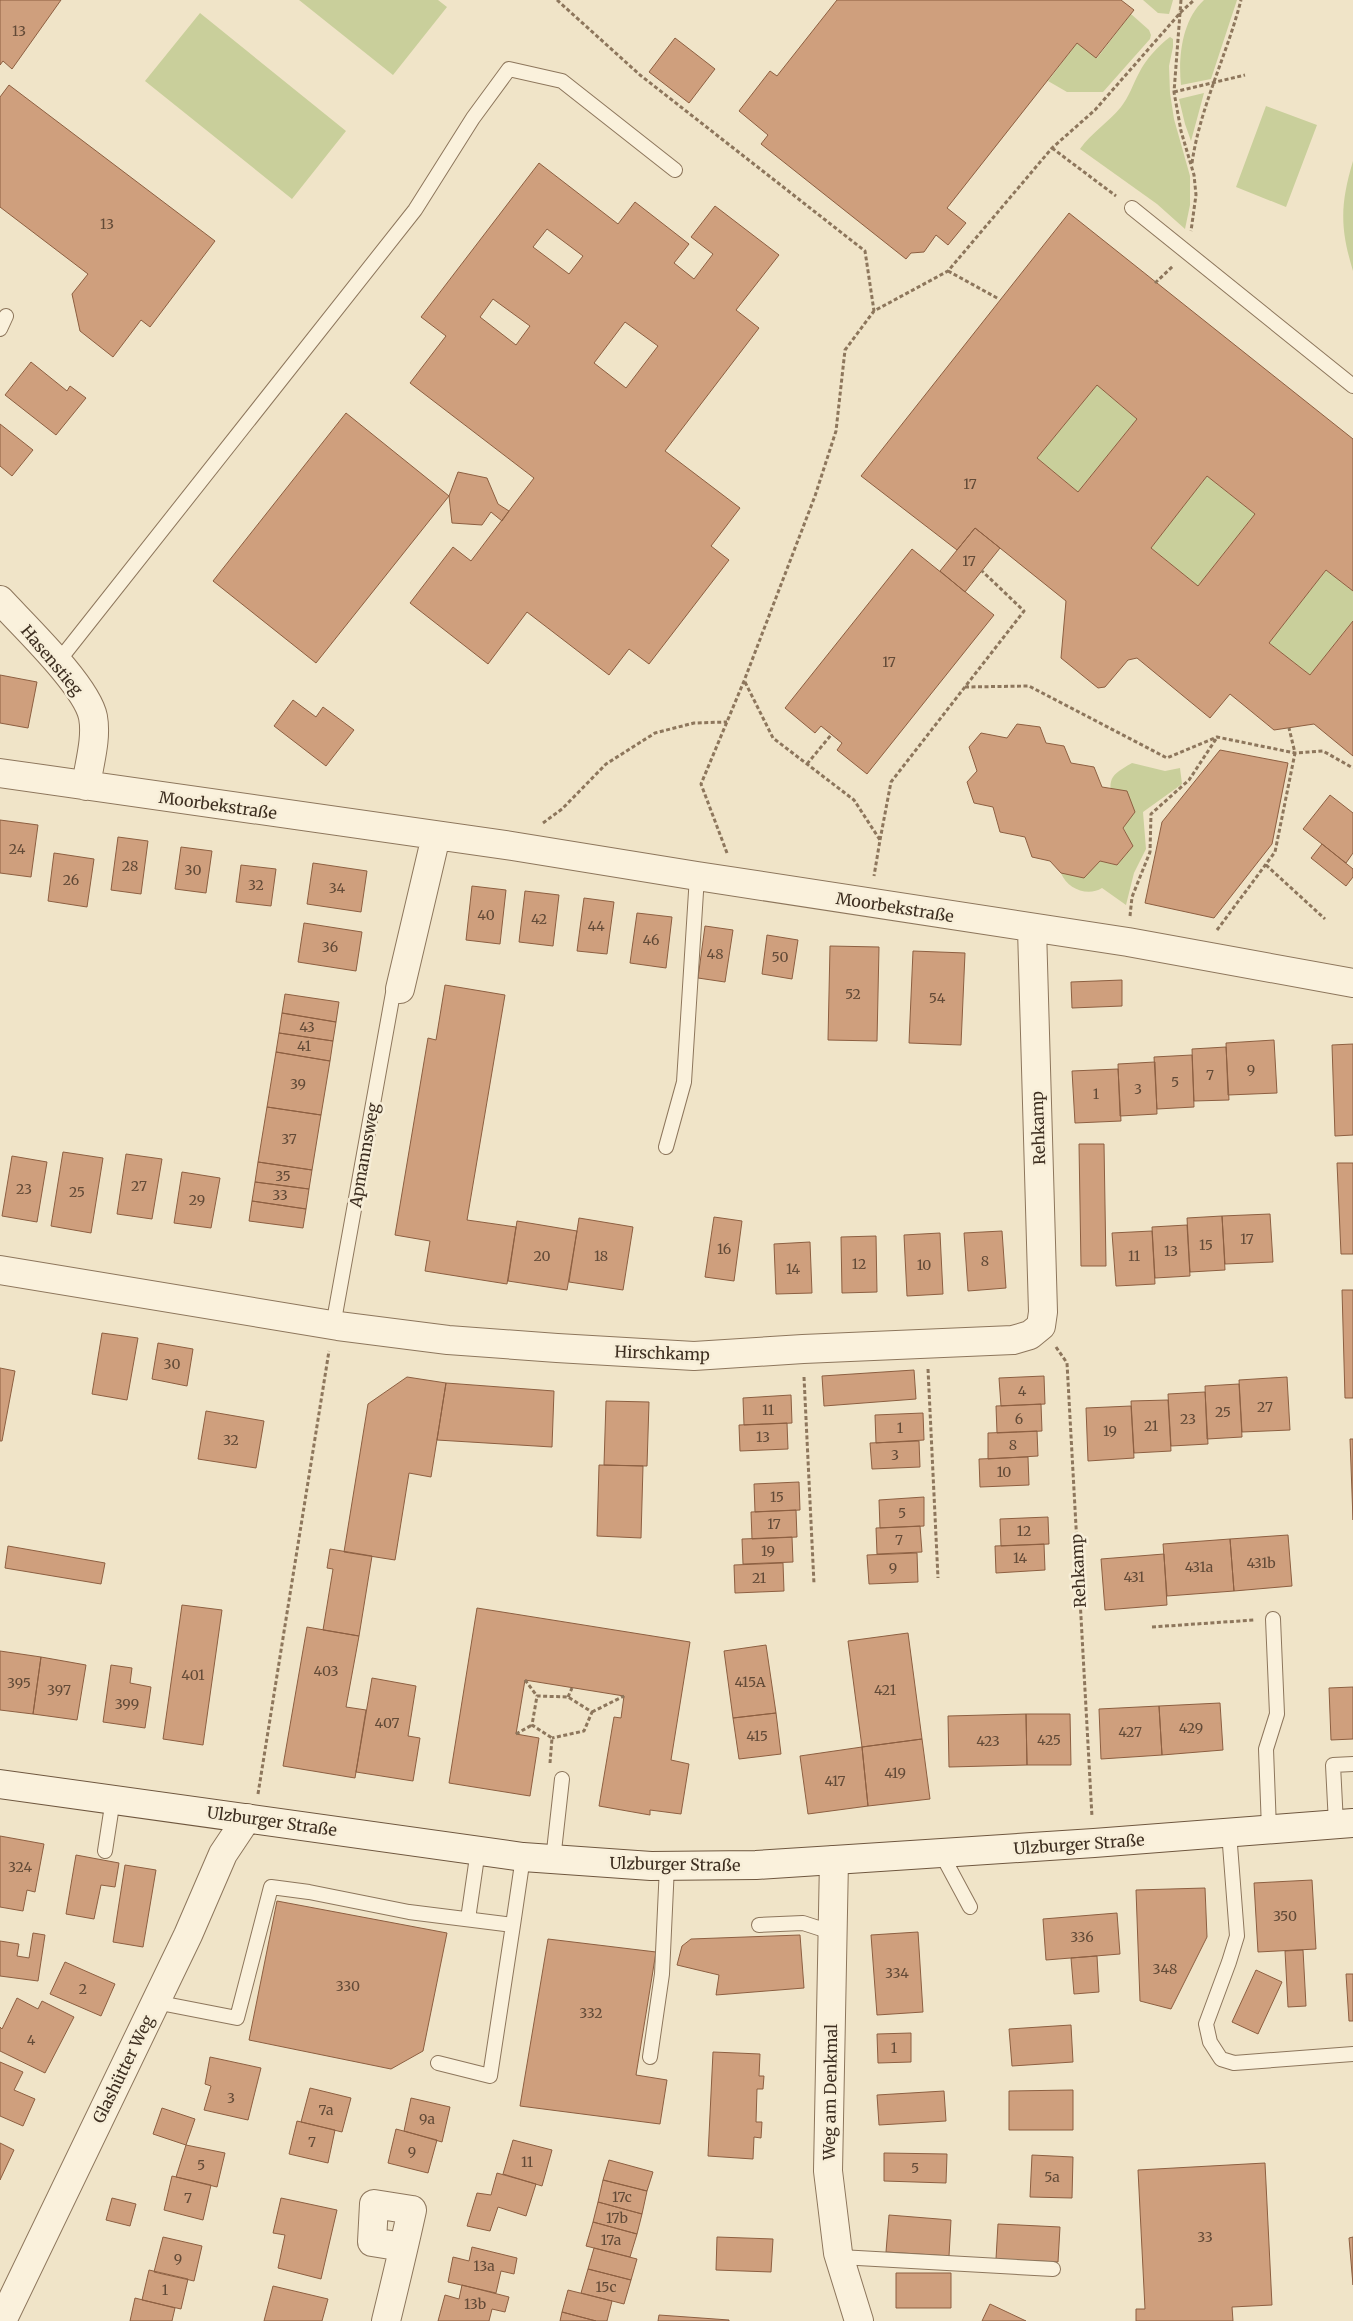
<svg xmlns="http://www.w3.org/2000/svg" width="1353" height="2321" font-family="Merriweather,serif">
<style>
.grass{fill:#c9cf9b}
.building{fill:#cf9f7d;stroke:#8d5f41;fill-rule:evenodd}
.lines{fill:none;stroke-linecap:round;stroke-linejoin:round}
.lane-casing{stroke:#8d765c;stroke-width:16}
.street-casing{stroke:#8d765c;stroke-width:30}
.secondary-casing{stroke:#6f573f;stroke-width:30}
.path{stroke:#8d765c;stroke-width:3;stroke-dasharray:4 2.5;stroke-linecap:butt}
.lane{stroke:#faf1dc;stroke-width:14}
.street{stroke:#faf1dc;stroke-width:28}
.secondary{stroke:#faf1dc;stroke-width:28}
.labels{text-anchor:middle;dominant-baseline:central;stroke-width:5;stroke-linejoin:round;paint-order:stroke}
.number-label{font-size:14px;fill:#624a37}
.street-label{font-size:16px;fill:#3d2e20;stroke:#f7eed8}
</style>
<rect width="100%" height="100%" fill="#f0e4c8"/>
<path class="grass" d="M299,0H438L447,7L393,75Z
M1143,0H1173L1169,14L1158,13Z
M1204,0H1237L1211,79L1181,85C1178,57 1182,20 1204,0Z
M200,13L346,131L292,199L145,81Z
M1131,14L1149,30L1151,35L1150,39L1103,92H1067L1048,81L1077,43L1097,58Z
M1170,37L1173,39V47L1169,66L1170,93L1174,119L1190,176V205L1185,229L1157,204L1080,149C1091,133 1108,123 1121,107C1129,97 1133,84 1139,73C1146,59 1158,46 1170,37Z
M1204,93L1191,141L1185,124L1179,99Z
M1266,106L1317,125L1286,207L1236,187Z
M1353,161V271C1340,228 1340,205 1353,161Z
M1097,385L1137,419L1078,492L1037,458Z
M1207,476L1255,514L1198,586L1151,548Z
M1326,570L1353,591V621L1310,675L1269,643Z
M1132,763L1165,771L1180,768L1182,784L1143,812L1146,849L1134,873L1126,905L1102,888C1088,897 1067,889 1061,873L1100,861L1117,865L1133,846C1125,832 1103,791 1113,777C1117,771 1127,766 1132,763Z"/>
<path class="building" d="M0,0H61L12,69L3,61L0,65Z
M837,0H1121L1134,10L1096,58L1077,43L947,208L966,223L948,245L936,235L924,252L911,253L906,259L761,144L768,135L739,111L770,71L777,76Z
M675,38L715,69L689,103L649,72Z
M9,85L215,241L150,327L141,320L113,357L80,331L72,294L88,274L0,207V97Z
M539,163L618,224L635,202L689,244L674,263L694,279L713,254L691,237L715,206L779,255L736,310L759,328L665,451L740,508L711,546L729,560L649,664L629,649L609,675L527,612L488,664L410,603L453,547L471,561L534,478L410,383L446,336L421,317ZM547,229L583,256L569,274L533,247ZM493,299L530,326L516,345L480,317ZM625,322L658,346L626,388L594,363Z
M1069,213L1353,439V591L1326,570L1269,643L1310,675L1353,621V756L1314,724L1274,730L1230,694L1210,718L1137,658L1128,660L1105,687L1098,688L1061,658L1066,601L975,528L957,550L861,476ZM1097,385L1137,419L1078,492L1037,458ZM1207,476L1255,514L1198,586L1151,548Z
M31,362L67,391L70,386L86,398L56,435L5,395Z
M346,413L449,496L316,663L213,581Z
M0,424L33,450L12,476L0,466Z
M458,472L487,478L498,504L509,511L502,521L491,512L482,525L452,523L449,496Z
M975,528L1000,548L965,592L940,571Z
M912,549L994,615L867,774L837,750L842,743L821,726L815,733L785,708Z
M0,675L37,682L28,728L0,723Z
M293,700L316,717L323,707L354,730L326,766L274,726Z
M1017,724L1040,727L1046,743L1064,746L1071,763L1094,767L1102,787L1127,791L1135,812L1123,828L1133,846L1117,865L1100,861L1084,878L1061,873L1050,861L1032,857L1025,837L1000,832L993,807L974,803L967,782L977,771L969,747L981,733L1007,738Z
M1220,750L1288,763L1272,844L1214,918L1145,903L1162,822Z
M1330,795L1353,813V853L1346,863L1303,829Z
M0,820L38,825L31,877L0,873Z
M118,837L148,841L141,894L111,890Z
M1322,844L1353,869V877L1346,886L1311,858Z
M181,847L212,851L206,893L175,889Z
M54,853L94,859L87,907L48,901Z
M313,863L367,871L361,912L307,904Z
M241,865L276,869L271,906L236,902Z
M472,886L506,890L500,944L466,940Z
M525,891L559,895L553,946L519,942Z
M584,898L614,902L607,954L577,951Z
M637,913L672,917L666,968L630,963Z
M304,923L362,932L356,971L298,962Z
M705,926L733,930L725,982L698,978Z
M767,935L798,940L792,979L762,974Z
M830,946L879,947L877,1041L828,1040Z
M913,951L965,953L961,1045L909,1043Z
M1122,980V1006L1072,1008L1071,982Z
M445,985L505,995L467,1220L516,1227L507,1284L425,1271L430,1241L395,1235L428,1038L436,1040Z
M285,994L339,1002L336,1022L282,1013Z
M282,1013L336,1022L333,1041L279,1033Z
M279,1033L333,1041L330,1061L276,1052Z
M1274,1040L1277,1093L1228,1095L1226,1043Z
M1353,1044V1135L1335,1136L1332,1045Z
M1226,1047L1229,1100L1194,1101L1192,1049Z
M276,1052L330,1061L321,1115L267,1107Z
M1192,1055L1194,1107L1157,1109L1154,1057Z
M1155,1062L1157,1114L1120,1116L1118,1064Z
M1118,1069L1121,1121L1075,1123L1072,1071Z
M267,1107L321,1115L312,1170L258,1162Z
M1079,1144H1104L1106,1266H1081Z
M63,1152L103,1158L91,1233L51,1226Z
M126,1154L162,1159L152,1219L117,1214Z
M12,1156L47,1162L37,1222L2,1216Z
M258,1162L312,1170L309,1189L255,1182Z
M1337,1163H1353V1254H1341Z
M182,1172L220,1178L211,1228L174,1223Z
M255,1182L309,1189L306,1209L252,1201Z
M252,1201L306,1209L303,1228L249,1221Z
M1270,1214L1273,1262L1225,1264L1222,1216Z
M1222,1216L1225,1270L1190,1272L1187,1218Z
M714,1217L742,1221L734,1281L705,1277Z
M579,1218L633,1227L623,1290L569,1282Z
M517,1221L577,1231L567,1290L508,1281Z
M1187,1225L1190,1276L1155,1278L1152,1227Z
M1002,1231L1006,1288L968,1291L964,1233Z
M1152,1231L1155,1284L1116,1286L1112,1233Z
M940,1233L943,1294L907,1296L904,1235Z
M876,1236L877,1292L842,1293L841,1237Z
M810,1242L812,1293L776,1294L774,1244Z
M1342,1290H1353V1398H1345Z
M102,1333L138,1338L127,1400L92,1394Z
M158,1343L193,1349L187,1386L152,1379Z
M0,1368L15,1371L2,1441H0Z
M914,1370L916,1399L824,1406L822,1376Z
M1044,1376L1045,1404L1001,1406L999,1378Z
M407,1377L446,1383L431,1477L409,1473L395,1560L344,1552L368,1404Z
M1287,1377L1290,1430L1242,1432L1239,1380Z
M446,1383L554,1391L552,1447L437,1440Z
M1239,1384L1242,1437L1207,1439L1205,1386Z
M1205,1392L1208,1444L1171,1446L1168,1394Z
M791,1395L792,1423L744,1425L743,1398Z
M1168,1400L1171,1451L1134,1453L1131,1401Z
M606,1401L649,1402L647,1466L604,1465Z
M1041,1404L1042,1431L997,1433L996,1406Z
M1131,1406L1134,1458L1088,1461L1086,1408Z
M206,1411L264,1421L256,1468L198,1459Z
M923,1413L924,1440L876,1443L875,1415Z
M787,1423L788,1449L740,1451L739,1425Z
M1037,1431L1038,1456L988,1459V1433Z
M1350,1439H1353V1520Z
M919,1441L920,1467L872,1469L870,1443Z
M1028,1457L1029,1485L980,1487L979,1459Z
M599,1465L643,1466L641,1538L597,1536Z
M799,1482L800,1510L755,1512L754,1484Z
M924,1497V1526L880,1528L879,1500Z
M796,1510L797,1537L752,1539L751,1512Z
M1048,1517L1049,1544L1001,1546L1000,1519Z
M920,1526L922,1552L877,1554L876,1528Z
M1288,1535L1292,1586L1234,1591L1230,1539Z
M792,1537L793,1562L743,1564L742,1539Z
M1230,1539L1234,1591L1167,1596L1163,1544Z
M1044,1544L1045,1570L996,1573L995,1546Z
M8,1546L105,1563L101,1584L5,1568Z
M330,1549L372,1556L359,1636L323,1630L333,1569L327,1568Z
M917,1553L918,1582L869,1584L867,1555Z
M1164,1554L1167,1605L1105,1610L1101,1559Z
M783,1563L784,1591L735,1593L734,1565Z
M182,1605L222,1610L203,1745L163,1739Z
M477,1608L690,1642L671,1760L689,1764L681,1814L650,1810V1815L599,1806L614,1717L621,1718L624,1696L525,1680L516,1734L539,1738L530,1796L449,1783Z
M307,1627L359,1636L346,1707L366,1710L355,1778L283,1766Z
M908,1633L922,1739L862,1747L848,1641Z
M766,1645L776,1713L733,1718L724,1651Z
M0,1651L41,1657L33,1714L0,1710Z
M41,1657L86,1665L77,1720L33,1714Z
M111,1665L132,1668L130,1683L151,1687L145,1728L103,1722Z
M372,1678L416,1686L408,1736L420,1738L413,1781L356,1772Z
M1353,1687V1739L1331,1740L1329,1688Z
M1220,1703L1223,1750L1162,1755L1159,1706Z
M1159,1706L1162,1755L1101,1759L1099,1709Z
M776,1713L781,1754L739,1759L733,1718Z
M1026,1714L1027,1765L949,1767L948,1716Z
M1026,1714H1070L1071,1765H1027Z
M922,1739L930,1799L868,1806L862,1747Z
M862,1747L868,1806L808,1814L800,1756Z
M0,1836L44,1844L35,1892L27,1890L23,1911L0,1907Z
M76,1855L119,1863L115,1887L101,1885L94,1919L66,1914Z
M125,1865L156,1870L143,1947L113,1942Z
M1312,1880L1316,1949L1258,1952L1254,1883Z
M1205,1888L1207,1937L1171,2009L1140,2001L1136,1890Z
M277,1901L447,1933L423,2051L391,2069L249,2040Z
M1117,1913L1120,1954L1046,1960L1043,1919Z
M918,1932L923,2012L877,2015L871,1935Z
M33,1933L45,1935L38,1981L0,1976V1941L19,1944L17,1956L29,1958Z
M800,1935L804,1988L716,1995L719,1975L677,1965L682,1946L691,1939Z
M548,1939L656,1952L636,2075L667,2080L660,2124L520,2106Z
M1303,1950L1306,2006L1288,2007L1285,1951Z
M1097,1956L1099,1992L1074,1994L1071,1958Z
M65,1962L115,1984L101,2016L50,1994Z
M1256,1970L1282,1982L1258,2034L1232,2022Z
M1346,1974H1353V2021H1349Z
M17,1998L38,2009L42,2001L74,2017L45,2073L0,2051V2027L2,2029Z
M1071,2025L1073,2062L1012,2066L1009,2029Z
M911,2033V2062L878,2063L877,2034Z
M713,2052L760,2054L759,2076H764L763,2089H757L756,2122H762L761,2138L754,2137L753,2159L708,2156Z
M210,2057L261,2068L248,2120L204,2110L211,2086L205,2084Z
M0,2062L23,2072L14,2090L35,2099L23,2126L0,2116Z
M310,2088L351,2098L342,2132L301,2122Z
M1073,2090V2130H1009V2091Z
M944,2091L946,2121L879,2125L877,2095Z
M411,2098L450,2107L442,2142L404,2131Z
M162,2108L195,2119L186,2145L153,2134Z
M297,2121L335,2130L328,2163L289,2154Z
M396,2129L437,2140L428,2173L388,2163Z
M513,2140L552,2150L542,2186L503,2174Z
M0,2143L14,2150L0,2180Z
M186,2145L225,2153L217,2187L176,2177Z
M884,2153L947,2154L946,2183L884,2181Z
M1032,2155L1073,2157L1072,2198L1030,2197Z
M609,2160L653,2172L647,2191L603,2180Z
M1265,2163L1272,2305L1232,2307L1233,2321H1136V2309H1145L1138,2170Z
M497,2173L536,2184L526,2216L498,2207L490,2231L467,2226L477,2193L491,2195Z
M172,2176L211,2185L203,2220L164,2210Z
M603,2180L647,2191L642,2214L598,2202Z
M112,2198L136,2204L130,2226L106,2220Z
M281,2198L337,2210L321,2279L278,2268L285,2235L273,2233Z
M598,2202L642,2214L637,2234L593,2222Z
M889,2215L951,2220L949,2256L886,2252Z
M593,2222L637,2234L630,2257L586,2246Z
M998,2224L1060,2227L1058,2262L996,2259Z
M163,2237L202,2246L194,2281L154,2272Z
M717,2237L773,2239L771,2272L716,2270Z
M1353,2237V2285L1349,2238Z
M472,2247L517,2258L514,2274L501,2271L496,2293L448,2282L453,2257L469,2261Z
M594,2248L637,2259L631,2280L588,2269Z
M588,2269L631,2280L624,2304L581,2293Z
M149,2270L188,2279L181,2309L142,2300Z
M896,2273H951V2308H896Z
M462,2285L509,2297L505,2312L492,2309L489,2321H438L445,2295L459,2299Z
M273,2286L328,2299L322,2321H264Z
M568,2290L612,2301L607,2321H596L562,2312Z
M135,2298L175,2308L172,2321H130Z
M990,2304L1026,2321H982Z
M562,2312L596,2321H560Z
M659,2315L729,2320V2321H658Z"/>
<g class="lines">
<g class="lane-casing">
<path id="lane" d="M1132,208L1353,386
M0,329L6,316
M57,663L415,210L473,118L509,69L562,81L675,170
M666,1147L684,1082L697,876
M333,1326L393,993L400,989
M1336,1824L1333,1765L1353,1764
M1269,1829L1266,1749L1277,1714L1273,1619
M1229,1832L1237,1936L1229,1962L1206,2024L1210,2042L1221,2059L1234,2063L1353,2054
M105,1851L113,1799
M941,1853L970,1907
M553,1860L562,1779
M468,1919L478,1850
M759,1925L803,1923L834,1933
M155,2002L237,2018L271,1887L309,1892L409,1912L513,1925L523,1857
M650,2057L662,1974L667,1866
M438,2063L490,2076L513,1925
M840,2257L1053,2269"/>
</g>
<g class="street-casing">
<path id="street" d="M0,600C23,625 87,686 93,717C97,739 89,764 86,786
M0,773L512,846L697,876L1128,942L1353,983
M400,989L436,836
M0,1270L338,1326L448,1340L557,1348L694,1356L803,1349L1013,1340L1030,1335L1041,1326L1043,1312L1032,929
M834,1860L828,2171L838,2253L859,2321
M2,2321L188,1935L223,1854L247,1818
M386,2321C395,2284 404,2247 412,2210L374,2204L372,2242L403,2247"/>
</g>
<g class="secondary-casing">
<path id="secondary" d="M0,1784L523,1857L651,1866L756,1865L834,1860L1094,1843L1353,1823"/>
</g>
<path class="path" d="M557,0L640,75L865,251L874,311
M1181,0L1174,92L1181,131L1194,175L1196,195L1191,231
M1174,92L1245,75
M1052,148L1116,196
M1192,163C1200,107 1227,55 1241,0
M948,271L999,299
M1155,283L1173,266
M745,682L773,738L854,800L880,840L874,876
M965,687L1029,686L1167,758L1217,737L1295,753L1323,751L1353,768
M807,764L831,735
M543,823L562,809L606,764L655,733L694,723L727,722
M880,840L891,782L1024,611L982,571
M727,853L701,784L744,681L815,496L836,431L845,350L874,311L948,271L1052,148L1095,110L1181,12L1194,0
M1266,865L1325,919
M1130,916L1132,897L1150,852L1151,814L1189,780L1216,739
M1217,930L1275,852L1295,753L1289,728
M1056,1347L1067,1363L1092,1817
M928,1369L938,1578
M804,1377L814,1584
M1152,1627L1254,1620
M525,1680L537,1696
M568,1697L572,1688
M592,1712L624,1696
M516,1734L532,1725
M550,1763L552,1738L532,1725L537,1696L568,1697L592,1712L584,1731L552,1738
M258,1794L329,1351"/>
<use href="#lane" class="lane"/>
<use href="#street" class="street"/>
<use href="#secondary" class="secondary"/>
</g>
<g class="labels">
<g class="number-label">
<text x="19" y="31">13</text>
<text x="107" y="224">13</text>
<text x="970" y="484">17</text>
<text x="969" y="561">17</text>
<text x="889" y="662">17</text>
<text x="17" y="849">24</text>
<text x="130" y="866">28</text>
<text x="193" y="870">30</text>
<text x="71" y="880">26</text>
<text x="256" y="885">32</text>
<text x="337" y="888">34</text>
<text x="486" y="915">40</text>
<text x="539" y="919">42</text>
<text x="596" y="926">44</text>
<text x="651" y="940">46</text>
<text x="330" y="947">36</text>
<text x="715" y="954">48</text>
<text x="780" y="957">50</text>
<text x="853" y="994">52</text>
<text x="937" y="998">54</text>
<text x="307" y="1027">43</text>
<text x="304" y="1046">41</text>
<text x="1251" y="1070">9</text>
<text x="1210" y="1075">7</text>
<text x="1175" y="1082">5</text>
<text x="298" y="1084">39</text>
<text x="1138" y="1089">3</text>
<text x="1096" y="1094">1</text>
<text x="289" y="1139">37</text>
<text x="283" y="1176">35</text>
<text x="139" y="1186">27</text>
<text x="24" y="1189">23</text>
<text x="77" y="1192">25</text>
<text x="280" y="1195">33</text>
<text x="197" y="1200">29</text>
<text x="1247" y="1239">17</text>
<text x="1206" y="1245">15</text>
<text x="724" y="1249">16</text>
<text x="1171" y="1251">13</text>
<text x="542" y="1256">20</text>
<text x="601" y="1256">18</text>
<text x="1134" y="1256">11</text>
<text x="985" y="1261">8</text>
<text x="859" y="1264">12</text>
<text x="924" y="1265">10</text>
<text x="793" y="1269">14</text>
<text x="172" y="1364">30</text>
<text x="1022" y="1391">4</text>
<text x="1265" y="1407">27</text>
<text x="768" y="1410">11</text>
<text x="1223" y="1412">25</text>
<text x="1019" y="1419">6</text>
<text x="1188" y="1419">23</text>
<text x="1151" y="1426">21</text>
<text x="900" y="1428">1</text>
<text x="1110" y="1431">19</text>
<text x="763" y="1437">13</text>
<text x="231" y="1440">32</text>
<text x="1013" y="1445">8</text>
<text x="895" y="1455">3</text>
<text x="1004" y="1472">10</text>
<text x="777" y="1497">15</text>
<text x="902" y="1513">5</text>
<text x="774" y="1524">17</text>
<text x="1024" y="1531">12</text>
<text x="899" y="1540">7</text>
<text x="768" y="1551">19</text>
<text x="1020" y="1558">14</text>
<text x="1261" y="1563">431b</text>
<text x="1199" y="1567">431a</text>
<text x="893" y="1568">9</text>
<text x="1134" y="1577">431</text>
<text x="759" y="1578">21</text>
<text x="326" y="1671">403</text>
<text x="193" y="1675">401</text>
<text x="750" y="1682">415A</text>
<text x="19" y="1683">395</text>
<text x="59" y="1690">397</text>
<text x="885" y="1690">421</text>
<text x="127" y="1704">399</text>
<text x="387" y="1723">407</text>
<text x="1191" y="1728">429</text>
<text x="1130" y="1732">427</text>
<text x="757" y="1736">415</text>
<text x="1049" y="1740">425</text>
<text x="988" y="1741">423</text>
<text x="895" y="1773">419</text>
<text x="835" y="1781">417</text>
<text x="20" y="1867">324</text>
<text x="1285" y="1916">350</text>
<text x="1082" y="1937">336</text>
<text x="1165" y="1969">348</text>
<text x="897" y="1973">334</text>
<text x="348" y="1986">330</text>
<text x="83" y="1989">2</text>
<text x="591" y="2013">332</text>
<text x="31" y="2040">4</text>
<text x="894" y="2048">1</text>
<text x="231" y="2098">3</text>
<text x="326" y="2110">7a</text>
<text x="427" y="2119">9a</text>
<text x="312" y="2142">7</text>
<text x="412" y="2152">9</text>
<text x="527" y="2162">11</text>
<text x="201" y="2165">5</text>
<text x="915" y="2168">5</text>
<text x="1052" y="2177">5a</text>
<text x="622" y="2197">17c</text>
<text x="188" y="2198">7</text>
<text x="617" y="2218">17b</text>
<text x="1205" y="2237">33</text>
<text x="611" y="2240">17a</text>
<text x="178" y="2259">9</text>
<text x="484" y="2266">13a</text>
<text x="606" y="2287">15c</text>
<text x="165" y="2290">1</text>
<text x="475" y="2304">13b</text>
</g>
<g class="street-label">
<text transform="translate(52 660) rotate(50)">Hasenstieg</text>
<text transform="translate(218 805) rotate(8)">Moorbekstraße</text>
<text transform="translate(895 907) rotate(9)">Moorbekstraße</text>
<text transform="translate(1038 1128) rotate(-92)">Rehkamp</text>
<text transform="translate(364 1155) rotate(-80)">Apmannsweg</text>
<text transform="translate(662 1353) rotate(2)">Hirschkamp</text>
<text transform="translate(1078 1571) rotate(-93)">Rehkamp</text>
<text transform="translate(272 1821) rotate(8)">Ulzburger Straße</text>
<text transform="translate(1079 1844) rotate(-4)">Ulzburger Straße</text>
<text transform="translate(675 1864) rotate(1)">Ulzburger Straße</text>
<text transform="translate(123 2069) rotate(-64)">Glashütter Weg</text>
<text transform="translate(830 2092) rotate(-89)">Weg am Denkmal</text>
</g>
</g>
</svg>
